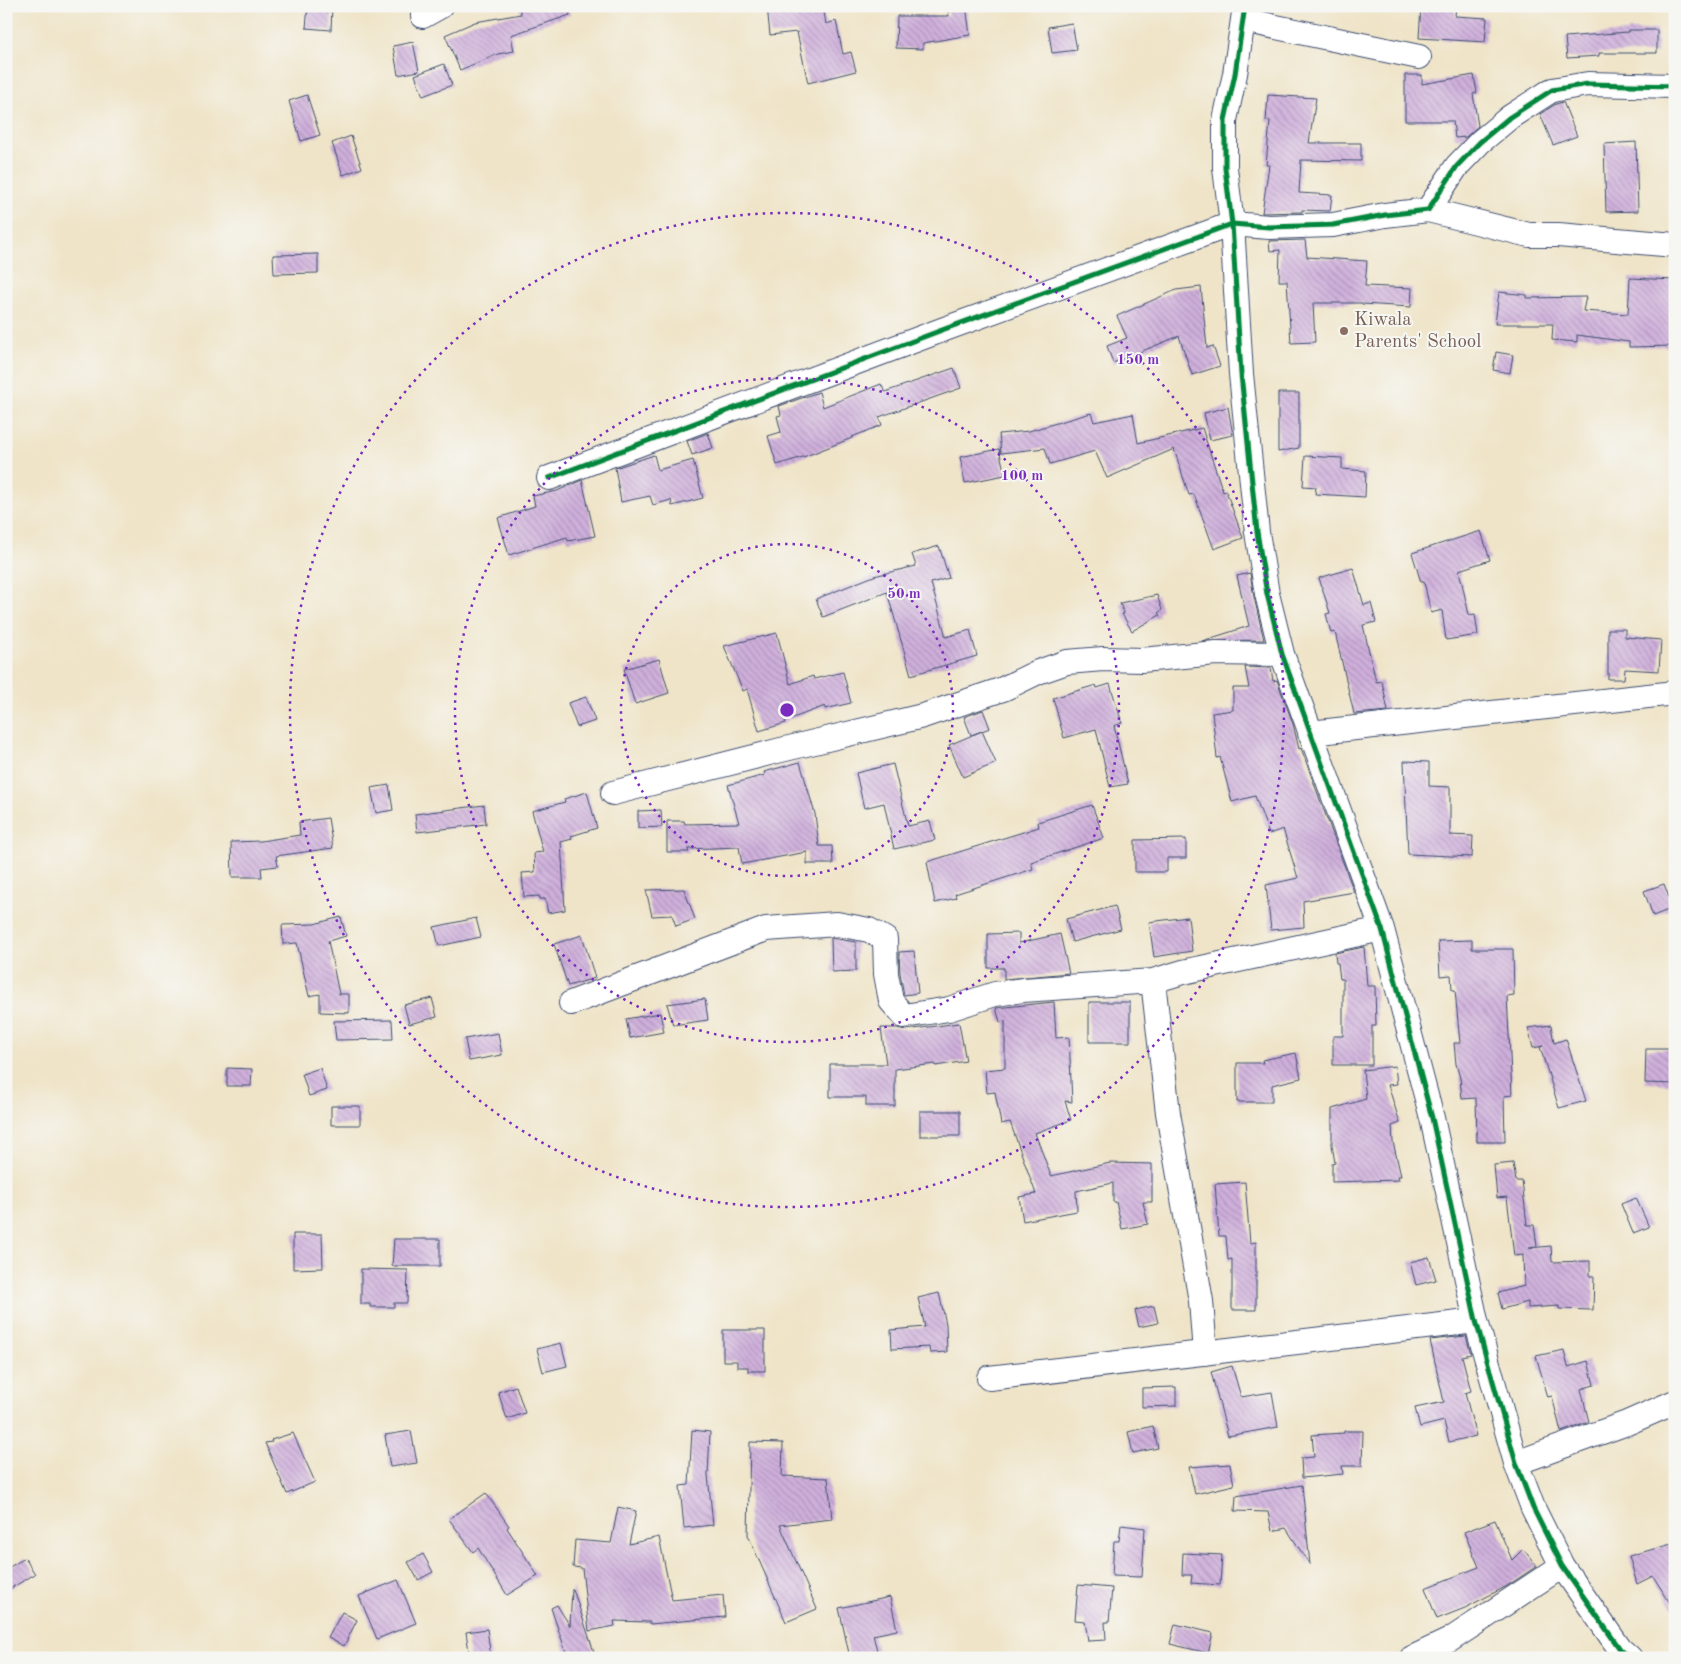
<svg xmlns="http://www.w3.org/2000/svg" width="1681" height="1664" font-family="'Old Standard TT',serif">
<style>
.building{fill:url(#building-back-hatch)}
.lines{fill:none;stroke-linecap:round;stroke-linejoin:round}
.minor-casing{stroke:#3b4a6e;stroke-width:26}
.minor{stroke:#fff;stroke-width:24}
.cycleway-casing{stroke:#f6f6f2;stroke-width:8}
.cycleway{stroke:#00873e;stroke-width:5}
.ring{fill:none;stroke:#7b2cbf;stroke-width:2.5;stroke-dasharray:2.5 5}
.education-dot{fill:#8d6e63;stroke:#f6f6f2;stroke-width:2}
.labels{text-anchor:middle;dominant-baseline:central;stroke-width:4;stroke-linejoin:round;paint-order:stroke}
.education-label{font-size:19px;fill:#785e54;stroke:#f6f6f2;text-anchor:start}
.centre{fill:#7b2cbf;stroke:#f6f6f2;stroke-width:2.5}
.ring-label{font-size:15px;text-anchor:middle;font-weight:bold;fill:#7b2cbf;stroke:#f6f6f2;stroke-width:4;stroke-linejoin:round;paint-order:stroke}
</style>
<defs>
<pattern id="building-back-hatch" width="6" height="6" patternUnits="userSpaceOnUse" patternTransform="scale(1.25)"><rect width="6" height="6" fill="#d0b0dc"/><path d="M-1 5l2 2M0 0l6 6M5-1l2 2" fill="none" stroke="#a890b6"/></pattern>
</defs>
<rect width="100%" height="100%" fill="#f6f6f2"/>
<filter id="ink" filterUnits="userSpaceOnUse"><feTurbulence type="fractalNoise" baseFrequency=".02" numOctaves="2"/><feDisplacementMap in="SourceGraphic" scale="10" xChannelSelector="R" yChannelSelector="G"/><feConvolveMatrix kernelMatrix="1 2 1 2 8 2 1 2 1" color-interpolation-filters="sRGB"/></filter>
<filter id="wash" filterUnits="userSpaceOnUse"><feTurbulence type="fractalNoise" baseFrequency=".0096" numOctaves="4" result="noise"/><feDisplacementMap in="SourceGraphic" scale="20" xChannelSelector="R" yChannelSelector="G"/><feGaussianBlur stdDeviation="1.12" result="paint"/><feColorMatrix in="noise" values="0 0 0 0 0 0 0 0 0 0 0 0 0 0 0 0 0 1.4 0 .05"/><feComposite in="paint" operator="in"/></filter>
<g filter="url(#wash)">
<rect width="100%" height="100%" fill="#efe4c8"/>
<g id="blocks">
<path class="building" d="M308,6H332L331,30L306,28Z
M519,6H543L544,9L568,6L570,15L511,35L514,51L498,54L460,70L445,35L475,22L521,14Z
M767,6H823L826,24L836,21L843,54L851,52L856,71L808,83L797,32L770,35Z
M947,6H966L970,35L923,43V49L896,48L897,16H949Z
M1421,6H1456L1455,16L1487,18L1485,42L1419,38Z
M1072,23L1077,50L1052,53L1048,27Z
M1628,30H1657V53H1599V56L1567,58L1565,37L1628,32Z
M413,42L419,71L398,75L393,46Z
M444,64L452,85L423,96L415,75Z
M1405,75H1422V84L1474,75L1477,93L1473,94L1478,126L1466,137L1455,138L1453,121H1405Z
M307,95L320,135L301,141L289,101Z
M1268,95L1316,98L1309,143H1361V161L1301,160L1299,193L1332,195L1330,211L1302,210V212L1262,213L1269,165H1266L1270,121H1266Z
M1563,102L1577,136L1553,145L1540,114L1556,104Z
M351,136L362,168L343,175L332,143Z
M1636,142L1638,211L1606,212L1604,144Z
M1305,240L1307,257L1367,261L1365,286L1412,288L1411,307L1362,304V303H1313L1315,342L1291,343L1287,281H1279L1280,250L1270,251L1269,241Z
M318,254V273L274,274L273,255Z
M1630,278L1675,280V346L1629,347V342L1577,335V342L1552,340L1553,324H1495L1499,292L1527,295V298L1586,297L1583,311L1628,314Z
M1201,287L1207,348L1213,346L1220,366L1192,375L1179,336L1113,363L1107,346L1127,338L1117,316L1176,290Z
M1496,352L1513,355L1510,373L1493,370Z
M954,368L961,388L879,417L882,425L852,437V438L806,456L777,465L768,436L781,432L777,416L781,415L779,406L819,392L823,407L881,384L885,392Z
M1278,393H1299V448L1278,452Z
M1228,407L1233,435L1210,440L1204,413Z
M1091,413L1094,422L1133,414L1138,443L1202,428L1223,492L1226,491L1243,538L1214,549L1194,494L1189,495L1174,449L1107,478L1095,451L1050,464L1045,448L1001,453L999,434L1029,431Z
M708,433L713,448L692,455L687,441Z
M999,449L1005,475L965,483L960,457Z
M654,455L658,470L693,460L703,498L672,506L671,500L653,505L650,496L621,502L615,468Z
M1305,456L1342,458V469L1366,471L1365,497L1315,494L1316,487L1303,486Z
M582,480L595,536L568,541L567,537L509,555L498,518L535,506L533,496L557,491Z
M1481,531L1490,560L1459,570L1469,615L1475,614L1478,635L1446,640L1442,610L1431,613L1424,582H1421L1412,553Z
M939,546L949,578L931,583L946,637L970,630L977,656L911,675L887,592L823,617L816,599L874,576L916,566L912,554Z
M1353,568L1364,605L1371,603L1376,622L1363,625L1376,682L1382,681L1388,711L1354,714L1335,632L1331,633L1326,614L1330,613L1319,578Z
M1250,573L1254,597L1264,640L1202,641L1249,626L1237,576Z
M1157,595L1162,610L1158,613L1160,615L1132,631L1122,614H1124L1120,603Z
M1608,629H1625V637L1661,640L1659,671L1625,669L1624,679H1608Z
M777,633L790,684L813,676L814,679L843,672L851,703L825,709V706L785,721L786,723L759,731L747,689L743,691L724,646Z
M659,659L669,693L635,704L624,669Z
M1245,667L1271,668L1273,681L1277,680L1293,724L1299,749L1301,748L1354,892L1303,901L1304,927L1271,930L1266,885L1298,878L1283,829L1269,834L1255,796L1232,802L1220,757L1217,758L1212,713L1233,710V688H1249Z
M1110,684L1122,723L1114,726L1128,784L1110,787L1096,729L1064,738L1053,698L1096,685L1097,688Z
M586,697L595,721L577,727L568,703Z
M983,710L990,728L971,735L964,717Z
M982,731L996,763L963,777L949,745Z
M1404,761L1429,762V786L1450,787V835L1473,836L1472,857L1408,854Z
M800,762L815,814L819,846H832L833,864H807V852L742,864L739,847L688,849L689,852H667V821H684L685,824L739,823L728,785L765,775L764,772Z
M893,764L908,826L930,821L935,840L894,849L884,803L864,808L856,773Z
M389,785L393,810L376,813L371,788Z
M587,792L597,828L571,836L572,839L561,842L565,910L548,913L545,899H540L539,896L524,897L522,873L535,872L534,853L543,852L532,811L565,802L564,799Z
M484,805L486,824L417,832L415,814Z
M1092,805L1104,838L1031,862L1033,869L955,894L956,898L935,903L927,862L1039,827L1038,822Z
M661,810L662,827L638,828V811Z
M328,818L333,848L276,856L278,866L261,868L262,877H232L231,842L261,841L300,835L299,822Z
M1186,839V858H1167V872H1135V840Z
M1664,884L1673,908L1653,916L1644,891Z
M684,889L695,919L676,926L672,915L652,916L646,890Z
M1115,906L1121,929L1072,942L1066,919Z
M341,917L346,936L328,941L339,994H349V1013L320,1012V994L309,996L297,943L283,944L282,925L314,924Z
M1188,917L1192,951L1154,957L1149,922Z
M476,918L481,937L439,946L434,927Z
M1019,933V943L1060,934L1069,973L1004,979V968H988V934Z
M582,935L595,978L568,986L554,944Z
M831,938L856,942V971L832,972Z
M1472,940V949H1513L1514,995L1507,996L1512,1095L1504,1096L1505,1142H1477L1476,1098L1462,1099L1460,1078L1456,1064L1454,1043H1460L1455,990H1452L1451,975L1440,976L1438,941Z
M1364,947L1367,986H1375L1376,1026H1372V1065H1333V1036H1343V979H1340L1338,963H1336L1335,953Z
M914,951L918,993L904,995L900,973L899,952Z
M432,998L437,1017L409,1024L404,1005Z
M705,999L708,1020L673,1025L667,1004Z
M1054,1002L1056,1038L1069,1037L1072,1102L1065,1101L1071,1120L1035,1133L1051,1176L1110,1163L1152,1164V1202H1143L1148,1224L1122,1229L1116,1202H1113V1183L1076,1191L1077,1211L1023,1221L1019,1197L1036,1194L1010,1122L1001,1124L995,1092L987,1093L985,1070L1005,1068V1021L1000,1022L996,1008Z
M1089,1002H1130V1042H1089Z
M660,1013L664,1032L630,1038L626,1019Z
M392,1020L393,1039L336,1040L334,1021Z
M959,1023L966,1061L936,1066L935,1064L895,1069V1106H866V1097H830V1064H886L881,1028H897L906,1030Z
M1551,1025L1554,1043L1566,1039L1586,1101L1559,1108L1540,1047L1543,1046L1533,1048L1528,1028Z
M498,1033L502,1055L469,1061L465,1039Z
M1646,1049H1675V1084L1645,1083Z
M1296,1053L1301,1078L1272,1085V1102H1237V1063H1263L1262,1060Z
M1395,1066L1397,1084L1388,1085L1400,1123L1392,1126L1393,1142L1401,1176H1398L1399,1180L1332,1182V1164L1335,1163L1332,1145V1109L1366,1099L1363,1070Z
M227,1068L252,1069L251,1086H227Z
M320,1068L327,1090L309,1096L302,1074Z
M331,1106H360V1125H331Z
M920,1111H960V1136H920Z
M1513,1163L1516,1181H1522L1527,1225H1534L1537,1246L1529,1247V1248L1551,1246L1552,1262L1590,1261V1276H1594L1593,1310L1559,1309V1306L1528,1308V1302L1502,1309L1498,1293L1524,1286L1523,1255L1514,1256L1507,1197L1497,1198L1494,1165Z
M1245,1182L1250,1243L1256,1242V1310H1232V1259L1228,1260L1226,1236H1219L1215,1184Z
M1636,1198L1649,1227L1633,1233L1621,1204Z
M293,1234H322L323,1268L293,1269Z
M394,1239H440V1266H392Z
M1429,1257L1436,1280L1416,1285L1410,1262Z
M361,1269L408,1270L407,1303H394V1307H370V1304H361Z
M939,1293L946,1324L947,1352L930,1353L929,1347L892,1349L891,1330L925,1327L918,1298Z
M1154,1306L1158,1323L1139,1327L1135,1310Z
M723,1330H765V1371H748V1367H737V1361H723Z
M1466,1336L1471,1354L1462,1356L1471,1391L1465,1393L1476,1436L1449,1442L1444,1421L1420,1427L1415,1408L1444,1402L1430,1340Z
M561,1343L567,1366L543,1372L537,1349Z
M1564,1350L1568,1367L1588,1361L1594,1385L1581,1389L1589,1422L1561,1432L1552,1396L1548,1397L1536,1356Z
M1232,1366L1241,1397L1272,1392L1278,1427L1228,1436L1211,1372Z
M516,1386L525,1413L507,1419L498,1392Z
M1176,1387V1406L1142,1407V1388Z
M1153,1426L1158,1448L1133,1453L1128,1432Z
M692,1430L710,1432L708,1475L713,1525L684,1528L680,1486L689,1485Z
M411,1431L417,1463L390,1467L385,1435Z
M1344,1431H1363L1362,1466H1342L1343,1474L1302,1478L1301,1458L1314,1457L1312,1435L1344,1433Z
M293,1433L315,1482L287,1494L265,1443L272,1442L271,1440Z
M750,1442L783,1443L782,1476L828,1478L832,1519L780,1525L817,1609L786,1622L748,1535Z
M1230,1464L1234,1485L1195,1494L1189,1467Z
M1302,1485L1310,1565L1286,1528L1272,1531L1268,1512L1235,1511L1236,1496Z
M486,1493L509,1526L507,1528L538,1576L507,1595L478,1548L473,1552L449,1519Z
M618,1507L636,1511L629,1544L659,1537L672,1600L723,1595L725,1617L650,1624V1622L614,1621L615,1626L589,1631L582,1568L573,1567L575,1540L611,1543Z
M1495,1520L1512,1560L1523,1549L1537,1566L1507,1586L1465,1608L1437,1619L1425,1588L1479,1567L1464,1532Z
M1121,1525L1145,1528L1142,1577L1112,1576L1114,1541H1119Z
M1675,1543V1611L1653,1576L1637,1584L1629,1556Z
M1183,1553L1222,1555L1220,1585L1191,1583L1192,1575H1182Z
M423,1554L433,1572L418,1580L408,1562Z
M25,1558L35,1574L6,1591V1569Z
M398,1580L416,1623L377,1639L359,1596Z
M1078,1585L1112,1588L1109,1622H1105L1106,1640L1088,1641L1085,1621L1075,1620Z
M572,1589H573L596,1658H568L551,1608L557,1605L570,1626Z
M890,1597L897,1630L873,1635L879,1658H850L839,1608Z
M342,1612L357,1620L344,1646L328,1638Z
M1175,1624L1213,1633L1208,1653L1170,1644Z
M487,1629L491,1658H470L466,1632Z"/>
</g>
</g>
<g filter="url(#ink)">
<use href="#blocks" fill-opacity="0" stroke="#3b4a6e" stroke-width="1"/>
<g class="lines">
<g class="minor-casing">
<path id="minor" d="M1245,6L1235,74L1225,120V168L1232,224L1241,374L1257,532L1267,594L1282,654L1382,929L1432,1118L1476,1321L1516,1463L1533,1508L1562,1566L1620,1649L1630,1658
M423,16L441,6
M1243,20L1419,57
M1428,210L1529,235H1558L1675,245
M549,478L942,330L1232,224L1269,227L1333,225L1385,215L1428,210L1457,166L1480,142L1510,117L1552,90L1588,84L1675,86
M1310,733L1675,693
M613,793L781,750L923,716L1003,689L1038,672L1067,662L1103,659L1142,660L1216,653L1282,654
M1153,981L1168,1113L1201,1301L1205,1353
M571,1003L766,929L837,924L869,930L885,939L886,974L891,1001L904,1016L949,1009L995,994L1023,990L1153,981L1183,972L1382,929
M989,1378L1476,1321
M1516,1463L1627,1423L1675,1402
M1412,1658L1450,1640L1562,1566"/>
</g>
<use href="#minor" class="minor"/>
<g class="cycleway-casing">
<path id="cycleway" d="M1245,6L1235,74L1225,120V168L1232,224L1241,374L1257,532L1267,594L1282,654L1382,929L1432,1118L1476,1321L1516,1463L1533,1508L1562,1566L1620,1649L1630,1658
M549,478L942,330L1232,224L1269,227L1333,225L1385,215L1428,210L1457,166L1480,142L1510,117L1552,90L1588,84L1675,86"/>
</g>
<use href="#cycleway" class="cycleway"/>
</g>
</g>
<g class="ring">
<circle cx="787" cy="710" r="166"/>
<circle cx="787" cy="710" r="332"/>
<circle cx="787" cy="710" r="497"/>
</g>
<circle class="education-dot" cx="1344" cy="331" r="5"/>
<g class="labels">
<g class="education-label">
<text x="1354" y="320">Kiwala<tspan x="1354" dy="22">Parents' School</tspan></text>
</g>
</g>
<circle cx="787" cy="710" r="8" class="centre"/>
<g class="ring-label">
<text x="1138" y="364">150 m</text>
<text x="1022" y="480">100 m</text>
<text x="904" y="598">50 m</text>
</g>
<rect width="1681" height="1664" fill="none" stroke="#f6f6f2" stroke-width="25"/>
</svg>
